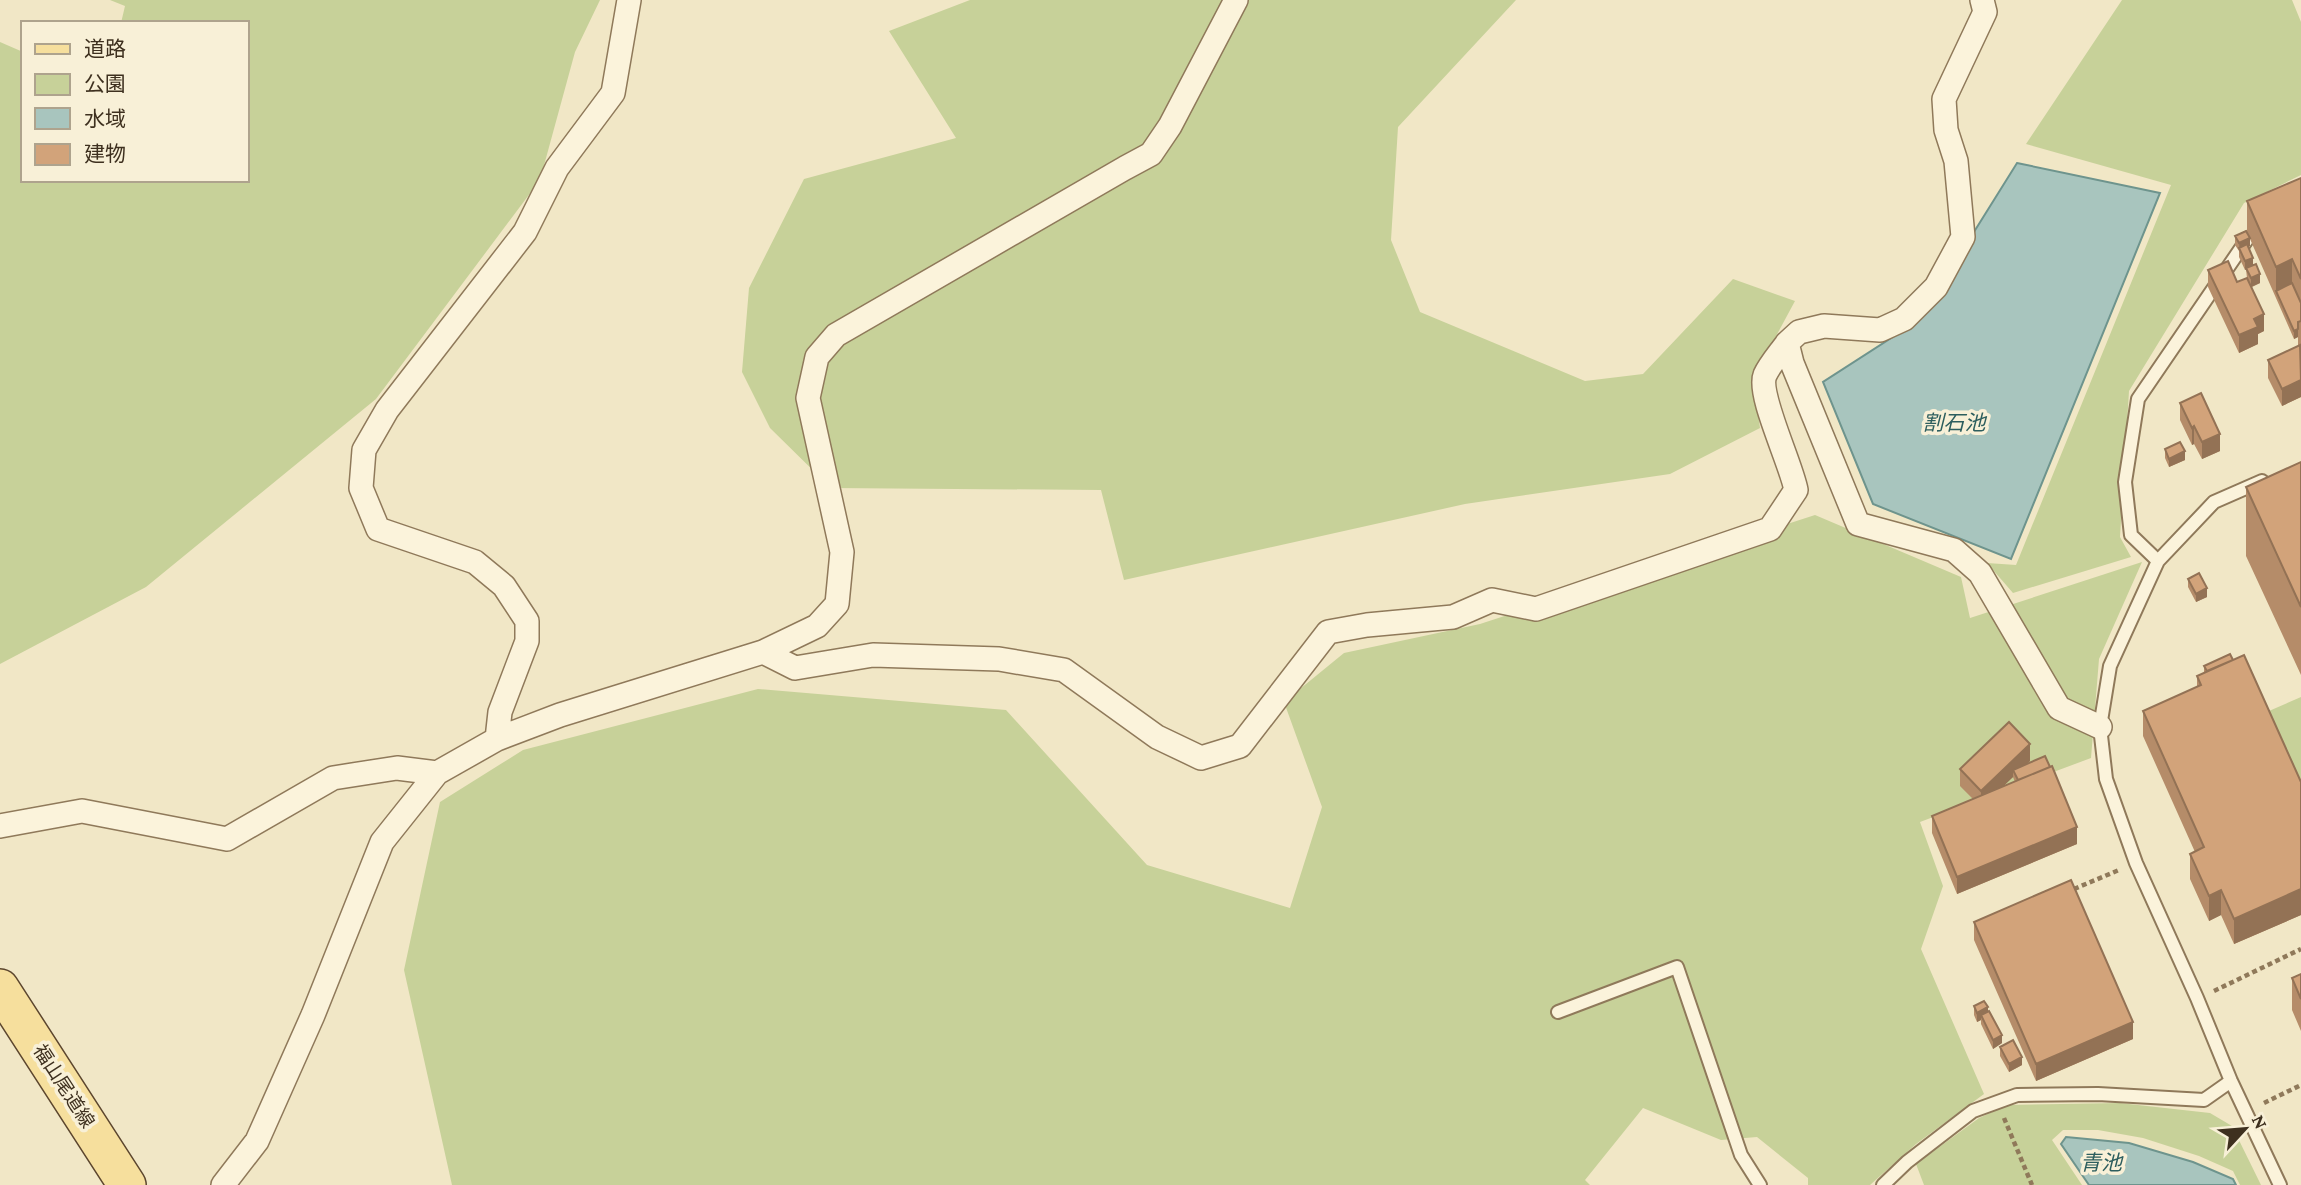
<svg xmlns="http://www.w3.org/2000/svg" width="2301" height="1185" font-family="'Crimson Pro','Noto Sans JP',serif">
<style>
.green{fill:#c7d199}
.water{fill:#a8c5be;stroke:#6e948d;stroke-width:2}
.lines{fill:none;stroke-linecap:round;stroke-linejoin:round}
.lane-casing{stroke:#8f795a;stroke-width:16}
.street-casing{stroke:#8f795a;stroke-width:26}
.primary-casing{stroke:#5c462e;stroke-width:40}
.path{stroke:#8f795a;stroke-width:4.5;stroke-dasharray:5 3.5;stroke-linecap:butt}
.lane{stroke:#fbf3db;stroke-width:12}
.street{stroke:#fbf3db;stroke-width:23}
.primary{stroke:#f6df9d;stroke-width:37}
.wall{fill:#b58c69;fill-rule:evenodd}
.shaded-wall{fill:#937255}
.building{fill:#d2a37a;stroke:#937255;stroke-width:2}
.labels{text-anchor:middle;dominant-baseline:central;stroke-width:7;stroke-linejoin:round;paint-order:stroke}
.street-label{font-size:19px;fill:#3e301f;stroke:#f8f0d7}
.water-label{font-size:21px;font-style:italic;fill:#2d5e5e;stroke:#f8f0d7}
</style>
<rect width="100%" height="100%" fill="#f1e7c6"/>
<path class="green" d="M110,0H600L575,52L540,180L376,399L146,587L0,664V42L23,52V180H247V23H121L125,6Z
M970,0H1516L1398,127L1391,240L1420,312L1585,381L1643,374L1733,279L1795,301L1753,379L1760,428L1670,474L1465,504L1124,580L1101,490L831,488L770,428L742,372L749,288L804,179L956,138L889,31Z
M2122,0H2292L2301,22V175L2244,203L2129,391L2120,537L2131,557L2013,593L1987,563L2016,565L2171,185L2026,144Z
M1815,515L1961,577L1970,618L2142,562L2099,659L2091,758L1920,822L1943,886L1921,949L1984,1094L1916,1144L1870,1185H1808V1178L1757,1137L1721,1140L1643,1108L1585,1180L1590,1185H452L404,970L440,802L523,750L758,689L1006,710L1147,865L1290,908L1322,807L1284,702L1344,653L1480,624Z
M2301,697V801L2262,714Z
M2120,1103L2210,1113L2232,1126L2261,1185H2240L2233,1171L2199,1156L2143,1138L2098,1130H2063L2052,1140L2082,1185H1924L1916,1164L1979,1118L2008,1105Z"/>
<path class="water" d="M2017,163L2160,193L2011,559L1873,504L1823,382L1919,320Z
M2066,1137L2129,1143L2193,1162L2233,1179L2236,1185H2089L2061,1144Z"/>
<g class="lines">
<g class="lane-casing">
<path id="lane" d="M2262,481L2214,502L2158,561L2110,666L2100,727L2106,779L2136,863L2197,998L2231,1081L2280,1185
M2158,561L2131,535L2125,482L2138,399L2248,238
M1558,1012L1677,967L1741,1155L1760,1185
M1883,1185L1907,1162L1973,1111L2017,1095L2098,1094L2204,1100L2231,1081"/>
</g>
<g class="street-casing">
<path id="street" d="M1982,0L1985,12L1944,99L1946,130L1956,161L1963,237L1936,287L1904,319L1880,330L1824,326L1799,332L1787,343L1792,363L1858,524L1954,550L1980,573L2059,708L2100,727
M763,652L795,668L873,655L999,659L1064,670L1157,737L1201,758L1240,746L1328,632L1367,625L1453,617L1492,600L1536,609L1770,529L1796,490C1791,463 1757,394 1765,375C1770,364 1780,353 1787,343
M497,739L500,712L527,641V621L504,586L475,562L378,529L361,488L364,450L387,410L525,232L557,168L613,93L629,0
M0,826L82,811L227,839L333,778L397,768L437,773
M223,1185L257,1141L313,1015L382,842L437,773L497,739L560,715L763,652L817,626L837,604L842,552L808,398L817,357L836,335L1125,168L1151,154L1170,126L1236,0"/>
</g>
<g class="primary-casing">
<path id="primary" d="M0,988L127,1185"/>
</g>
<path class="path" d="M2074,889L2119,870
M2214,991L2301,949
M2264,1103L2301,1085
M2004,1118L2032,1185"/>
<use href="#lane" class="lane"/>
<use href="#street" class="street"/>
<use href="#primary" class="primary"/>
</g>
<path class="wall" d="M2301,178V397L2282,406L2268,378V360L2298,346V337L2294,339L2250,239V246L2248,247L2253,265L2260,283L2252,287L2264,331L2258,334V344L2239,353L2208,287V270L2237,282L2247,278L2246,269L2245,270L2239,257V251L2235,245V236L2247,233V201Z
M2180,403L2220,451L2202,459L2194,444L2192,445L2180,420Z
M2165,449L2185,460L2169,467L2165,458Z
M2301,462V675L2246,556V487Z
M2188,579L2207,597L2196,602L2188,587Z
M2233,660L2301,782V915L2234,944L2221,915L2209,921L2190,879V854L2195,852L2143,736V711L2197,687V676L2204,673V666Z
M2030,761L2026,764L2077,844L1957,894L1932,833V816L1973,799L1960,786V769ZM2013,777L2015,782L2003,786Z
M1974,922L2133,1039L2036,1081L1974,940Z
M2301,974V1031L2292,1010V978Z
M1974,1006L1988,1012L2002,1043L1993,1049L1981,1024V1020L1977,1022L1974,1015Z
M2000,1047L2022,1065L2009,1072L2000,1056Z"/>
<path class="shaded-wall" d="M2250,238V246L2240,251L2239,243Z
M2253,258V266L2245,270V261Z
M2292,259V292L2276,291V299V267Z
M2260,274V283L2251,287V278Z
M2264,314V331L2258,334V344L2239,353V335L2254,319Z
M2298,329V337L2294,339V331Z
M2301,380V397L2282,406V389Z
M2194,426V444L2192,445V428Z
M2220,434V451L2202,459V442Z
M2185,451V460L2169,467V459Z
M2207,588V597L2196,602V594Z
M2030,744V761L2015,774L2013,770V777L1981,808V791Z
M2077,827V844L1957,894V877Z
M2301,889V915L2234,944V919Z
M2221,890V915L2209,921V896Z
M1988,1007V1016L1981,1015V1020L1977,1022V1013Z
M2133,1022V1039L2036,1081V1064Z
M2002,1035V1043L1993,1049V1040Z
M2022,1057V1065L2009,1072V1064Z"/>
<path class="building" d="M2301,178V279L2292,259L2276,267L2247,201Z
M2246,231L2250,238L2239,243L2235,236Z
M2247,244L2253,258L2245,261L2239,248Z
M2228,261L2237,282L2247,278L2264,314L2254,319L2258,327L2239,335L2208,270Z
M2256,264L2260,274L2251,278L2246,268Z
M2292,283L2301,303V321L2298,322V329L2294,331L2276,291Z
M2300,345L2301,380L2282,389L2268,360Z
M2201,393L2220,434L2202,442L2194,426L2192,428L2180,403Z
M2180,442L2185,451L2169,459L2165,449Z
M2301,462V607L2246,487Z
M2199,573L2207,588L2196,594L2188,579Z
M2230,654L2233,660L2207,671L2204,666Z
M2244,655L2301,782V889L2234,919L2221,890L2209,896L2190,854L2204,847L2143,711L2201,685L2197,676Z
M2009,722L2030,744L1981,791L1960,769Z
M2045,756L2050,767L2018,780L2013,770Z
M2052,766L2077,827L1957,877L1932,816Z
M2071,880L2133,1022L2036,1064L1974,922Z
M2301,974V999L2292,978Z
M1984,1001L1988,1007L1977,1013L1974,1006Z
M1989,1011L2002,1035L1993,1040L1981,1015Z
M2013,1040L2022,1057L2009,1064L2000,1047Z"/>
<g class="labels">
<g class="street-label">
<text transform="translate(64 1086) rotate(57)">福山尾道線</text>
</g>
<g class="water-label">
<text x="1954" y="423">割石池</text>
<text x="2101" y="1163">青池</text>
</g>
</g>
<rect x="21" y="21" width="228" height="161" fill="#f8f0d7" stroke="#aea38d" stroke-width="2"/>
<rect x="35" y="44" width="35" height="10" fill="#f6df9d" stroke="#aea38d" stroke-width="2"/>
<text x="84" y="56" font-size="21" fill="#3e301f">道路</text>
<rect x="35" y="74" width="35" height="21" fill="#c7d199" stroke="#aea38d" stroke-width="2"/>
<text x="84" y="91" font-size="21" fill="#3e301f">公園</text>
<rect x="35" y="108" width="35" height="21" fill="#a8c5be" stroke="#aea38d" stroke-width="2"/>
<text x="84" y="126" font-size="21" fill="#3e301f">水域</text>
<rect x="35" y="144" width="35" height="21" fill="#d2a37a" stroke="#aea38d" stroke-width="2"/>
<text x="84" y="161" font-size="21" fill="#3e301f">建物</text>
<g transform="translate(2245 1129) rotate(64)" stroke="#f8f0d7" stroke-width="5" paint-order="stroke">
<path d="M0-5L12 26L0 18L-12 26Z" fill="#3e301f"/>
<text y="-10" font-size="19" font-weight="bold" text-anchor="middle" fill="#3e301f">N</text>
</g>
</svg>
